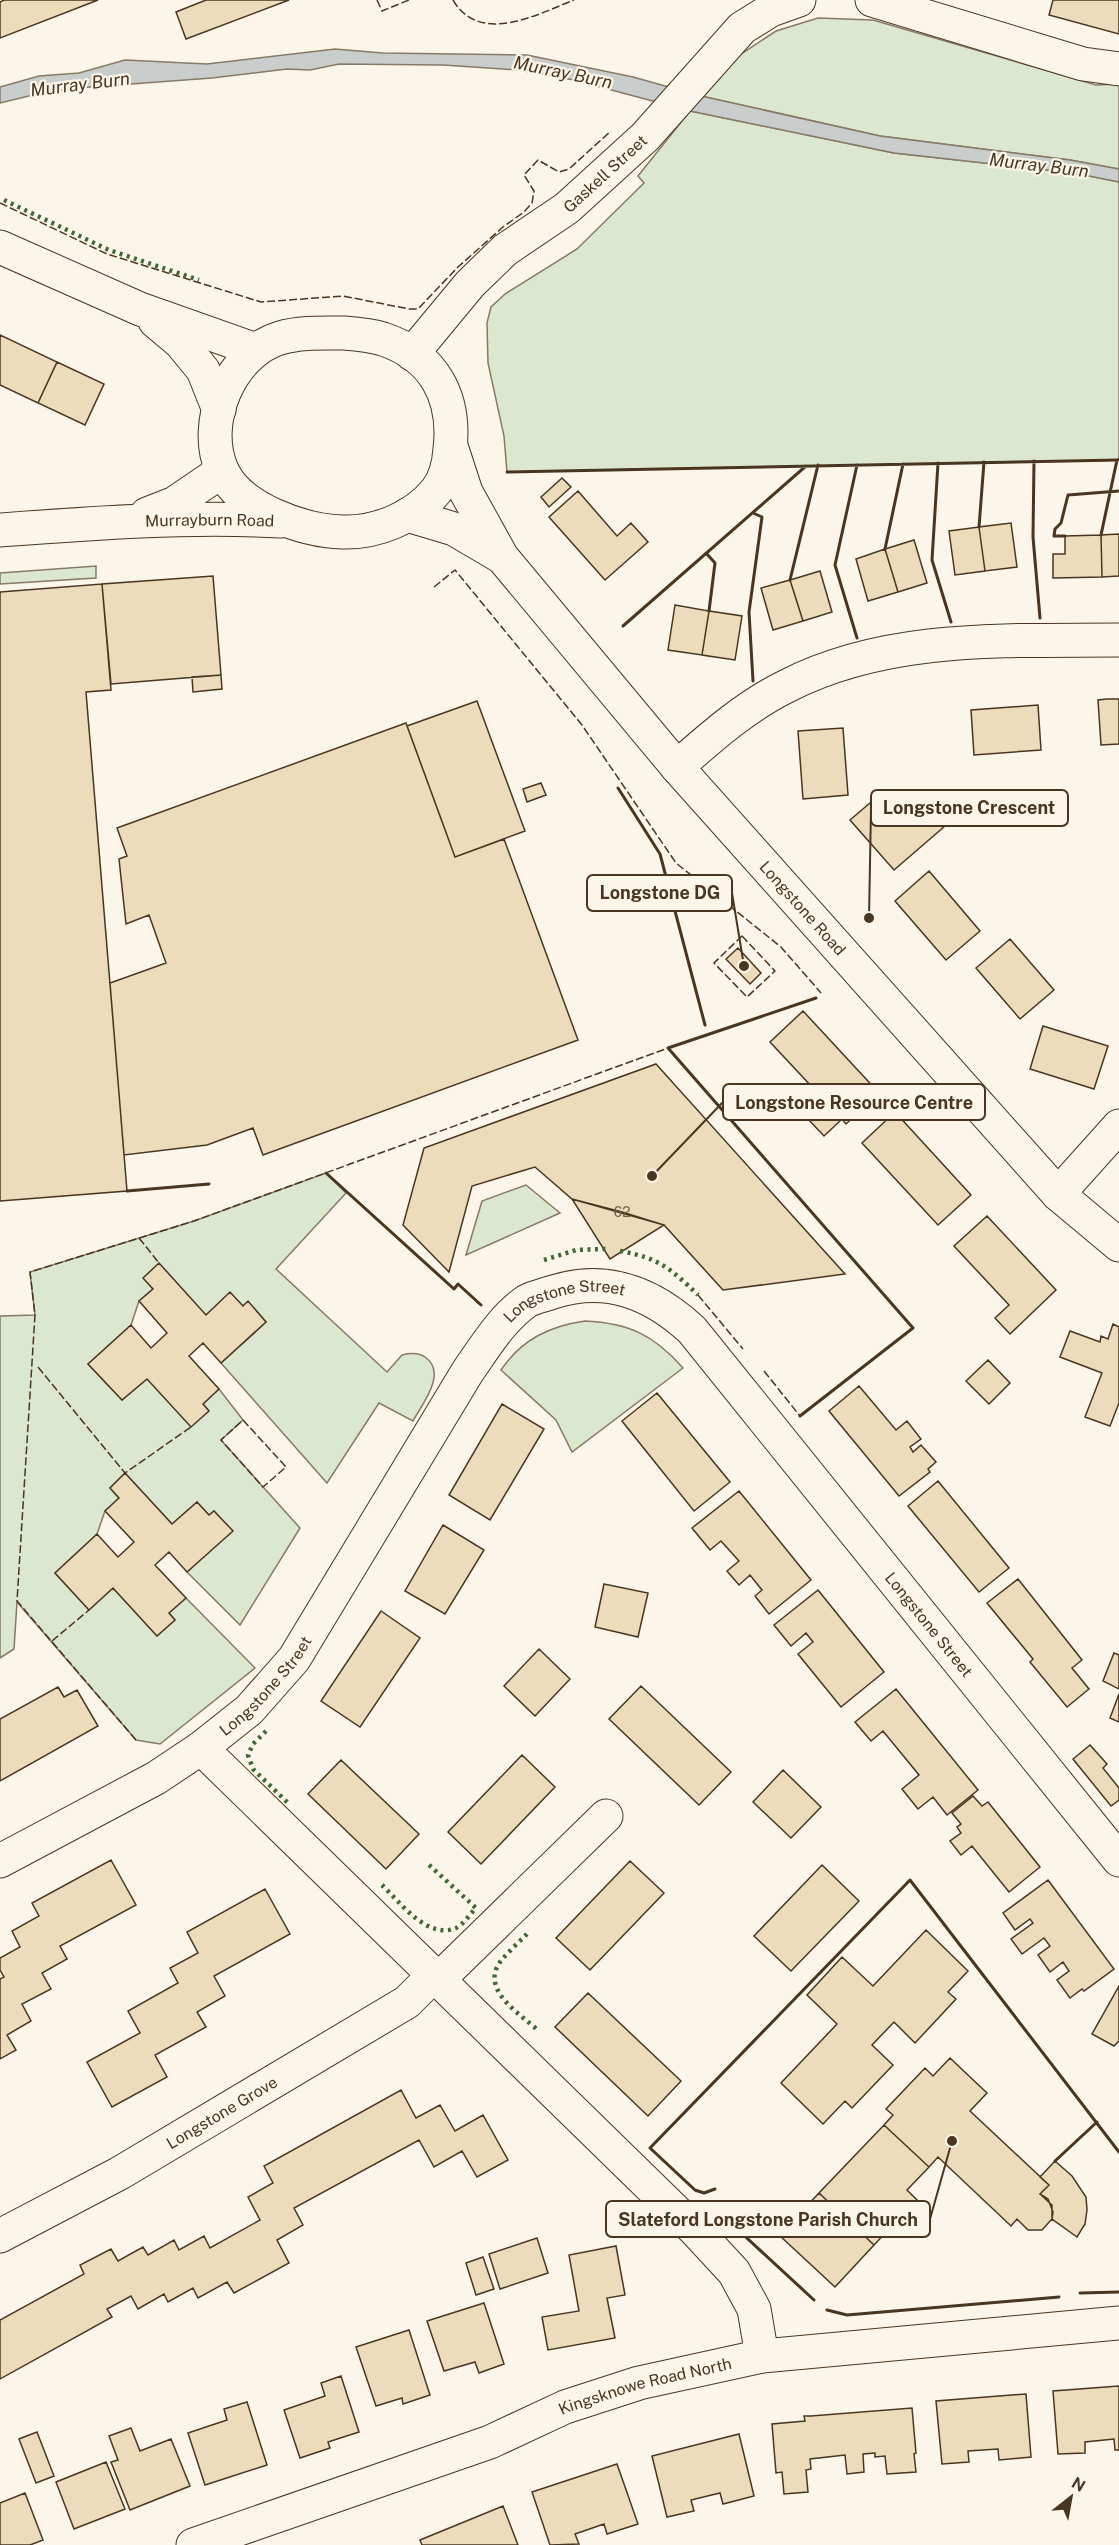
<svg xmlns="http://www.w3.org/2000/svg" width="1119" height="2545" font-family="'Public Sans',sans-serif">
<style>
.green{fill:#dce7d0;stroke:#887966;stroke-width:1.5}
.water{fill:#c9cecd;stroke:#887966;stroke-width:1.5}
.building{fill:#ecdcbc;stroke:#4a3520;stroke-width:1.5}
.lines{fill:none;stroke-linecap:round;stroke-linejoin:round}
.minor-casing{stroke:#4a3520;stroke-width:35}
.minor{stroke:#fbf6e9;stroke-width:33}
.hedge{stroke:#436837;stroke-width:4.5;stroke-dasharray:3 4.5;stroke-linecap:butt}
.fence{stroke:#4a3520;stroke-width:1.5;stroke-dasharray:8 3;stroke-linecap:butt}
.wall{stroke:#4a3520;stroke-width:3}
.labels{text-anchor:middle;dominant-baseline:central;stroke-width:4.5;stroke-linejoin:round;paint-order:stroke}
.number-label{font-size:14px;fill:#725f47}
.street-label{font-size:16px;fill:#4a3520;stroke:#fbf6e9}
.water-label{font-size:18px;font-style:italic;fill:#4a3520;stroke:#fbf6e9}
.leader{fill:none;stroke:#4a3520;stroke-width:2}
.callout-dot{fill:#4a3520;stroke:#fbf6e9;stroke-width:2}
.callout{fill:#fbf6e9;stroke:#4a3520;stroke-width:2}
.callout-label{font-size:18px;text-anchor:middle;font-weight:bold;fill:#4a3520}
</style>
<rect width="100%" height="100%" fill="#fbf6e9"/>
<path class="green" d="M818,18L873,20L1096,85L1119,84V169L1070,160L880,136L701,96L729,62L776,31Z
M690,111L894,153L1074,173L1119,182V460L507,472L504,436L488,363L487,323L491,307L505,294L577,249L644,183L638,176Z
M96,566V578L0,584V573Z
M326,1173L346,1193L276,1269L387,1372L402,1355C410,1353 418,1352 425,1357C448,1373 422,1404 413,1421L379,1403L327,1483L221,1363L266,1322L248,1302L243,1306L230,1293L206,1315L153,1289L139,1301L131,1325L88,1364L122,1400L147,1379L209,1411L203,1404L219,1389L243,1420L221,1440L300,1528L240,1625L187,1572L232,1531L214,1511L209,1515L197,1502L172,1524L125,1473L110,1488L119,1498L105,1511L97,1534L55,1573L89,1610L113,1588L157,1636L175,1620L169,1613L186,1598L255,1668L160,1744L136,1740L17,1602L14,1649L0,1658V1316L35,1315L30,1272L194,1221Z
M526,1185L560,1213L466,1255L482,1201Z
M585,1321C629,1323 654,1335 683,1368L572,1452L556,1420L501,1370C522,1339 550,1326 585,1321Z"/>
<path class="water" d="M335,49L383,53L527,55L633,77L701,96L880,136L1070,160L1119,169V182L1074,173L894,153L690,111L574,80L519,70L443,65L339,64L310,70L287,69L212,78L77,88L37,94L0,103V87L39,76L79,73L125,60L207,64Z"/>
<path class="building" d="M4,0H98L0,38V2Z
M206,0H289L186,39L176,12Z
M1053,0H1119V34L1049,15Z
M0,335L57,362L38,403L0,385Z
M57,362L104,384L85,425L38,403Z
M562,478L571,487L549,507L541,497Z
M578,491L617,536L631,523L648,542L605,580L549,517Z
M1011,523L1017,567L985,571L979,527Z
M979,527L985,571L955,575L949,531Z
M1119,534V576L1102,577L1101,535Z
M1101,535L1102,577L1053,578V554H1065V536Z
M914,540L927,583L898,592L885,549Z
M885,549L898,592L868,601L856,559Z
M820,571L832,612L803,621L790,580Z
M213,576L221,675L111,684L102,584Z
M790,580L803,621L773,630L761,588Z
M102,584L111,690L86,692L127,1191L0,1201V592Z
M675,605L709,611L702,655L668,650Z
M709,611L742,616L735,660L702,655Z
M221,675L222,689L193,692L192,677Z
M1107,699H1119V744L1101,745L1098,700Z
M477,701L525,831L455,857L407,726Z
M1038,705L1041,750L974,755L971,710Z
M406,723L455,857L504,839L578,1040L263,1155L253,1128L207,1145L124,1155L110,983L166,963L149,915L126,924L119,859L127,856L117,828Z
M843,728L848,795L803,799L798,731Z
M541,783L546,795L527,802L523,789Z
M884,791L905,815L922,801L945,826L894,870L850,820Z
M929,871L980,931L946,960L895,901Z
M1010,939L1054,990L1020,1019L976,968Z
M738,948L761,973L750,984L726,959Z
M803,1011L879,1093L846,1124L842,1119L824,1136L808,1119L827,1103L770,1042Z
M1043,1026L1108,1046L1094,1089L1030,1069Z
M656,1064L845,1274L723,1290L664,1225L572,1199L535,1167L472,1186L449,1272L403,1225L424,1148Z
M895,1112L971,1195L938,1225L862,1143Z
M572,1199L622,1212L664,1225L610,1259Z
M987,1216L1056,1290L1010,1334L995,1318L1009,1305L954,1246Z
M159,1263L206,1315L230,1292L243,1306L248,1301L266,1322L221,1363L203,1343L189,1356L219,1389L203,1404L209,1411L191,1427L147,1379L122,1400L88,1364L131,1325L151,1348L167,1333L139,1301L153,1289L143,1278Z
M1113,1324L1119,1327V1403L1110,1426L1085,1417L1102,1373L1060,1357L1070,1331L1100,1342L1101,1336L1108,1339Z
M988,1360L1010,1383L989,1404L966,1381Z
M859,1386L896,1430L907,1421L921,1439L910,1447L913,1452L921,1445L936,1462L928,1469L930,1472L899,1496L829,1411Z
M657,1393L730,1482L694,1511L622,1421Z
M502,1404L544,1429L490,1520L449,1495Z
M125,1473L172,1524L197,1502L209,1515L214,1511L233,1531L187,1572L169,1552L155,1565L186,1598L169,1613L175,1620L157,1636L113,1588L89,1610L55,1573L97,1534L118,1557L134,1542L105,1511L119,1498L110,1488Z
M938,1481L1009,1568L979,1592L908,1506Z
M739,1491L811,1580L769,1614L755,1596L762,1590L750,1575L739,1585L727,1571L739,1561L721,1541L710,1550L692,1528Z
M443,1525L484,1550L445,1614L405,1591Z
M1018,1579L1082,1660L1072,1668L1089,1689L1067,1707L1030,1662L1033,1659L987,1603Z
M604,1584L648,1593L638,1637L595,1627Z
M818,1590L884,1672L841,1707L798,1654L813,1642L806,1633L791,1646L774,1625Z
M381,1611L420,1638L360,1727L321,1701Z
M539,1649L570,1679L535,1716L504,1686Z
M1114,1653L1119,1655V1689L1103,1681Z
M641,1686L731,1772L699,1805L609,1719Z
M58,1687L64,1697L77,1690L98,1726L0,1781V1719Z
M896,1689L978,1790L947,1815L933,1797L918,1809L902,1789L919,1775L883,1731L871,1741L855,1722Z
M1119,1694V1722L1110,1718Z
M1090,1745L1107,1764L1103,1768L1119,1788V1800L1111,1806L1073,1759Z
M522,1755L555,1787L481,1864L448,1832Z
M341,1760L419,1834L386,1869L308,1794Z
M783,1770L821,1807L791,1838L753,1802Z
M973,1796L982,1806L988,1802L1040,1867L1009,1892L972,1846L961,1855L950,1841L961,1833L957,1827L961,1824L952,1813Z
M111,1860L136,1905L60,1946L67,1959L42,1973L51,1989L22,2004L31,2021L7,2035L16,2050L0,2059V1979L4,1977L0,1970V1958L20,1947L12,1931L39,1916L32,1903Z
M630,1861L664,1893L590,1970L556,1938Z
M822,1865L859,1901L791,1971L754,1936Z
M1048,1880L1114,1969L1084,1991L1082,1989L1070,1998L1057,1980L1069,1971L1063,1962L1050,1972L1038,1955L1050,1946L1044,1938L1022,1954L1011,1939L1033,1923L1030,1919L1015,1930L1003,1913Z
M265,1889L290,1934L214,1976L225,1996L197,2012L206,2027L155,2055L167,2077L112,2107L87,2062L140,2033L128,2011L178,1983L170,1968L198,1953L187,1932Z
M926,1930L968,1971L948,1992L956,1999L915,2043L894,2022L872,2045L893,2065L852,2108L845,2101L823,2124L781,2083L837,2024L807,1995L842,1957L873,1986Z
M1119,1986V2041L1114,2046L1092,2034Z
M588,1993L681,2081L648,2116L555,2027Z
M950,2058L987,2093L970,2111L1049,2185L1040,2194L1048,2199L1053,2212L1052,2219L1042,2230H1028L1017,2219L1011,2226L938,2157L929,2167L884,2125L893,2115L886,2109L925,2068L933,2076Z
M401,2090L416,2118L440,2105L455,2131L483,2115L508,2160L477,2177L462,2151L434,2167L419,2140L294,2208L303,2225L277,2240L289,2263L234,2293L227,2282L198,2298L193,2288L168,2302L164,2294L138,2309L131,2296L107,2309L112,2317L0,2379V2320L84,2274L80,2265L111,2249L118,2261L143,2247L148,2255L174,2240L179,2250L204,2236L210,2248L260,2220L248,2197L273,2183L264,2166Z
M884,2125L929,2167L907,2190L917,2200L874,2245L819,2193Z
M1055,2161L1072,2176L1086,2197L1087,2210L1085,2224L1077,2237L1052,2219V2205L1040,2194L1049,2185L1040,2177Z
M819,2193L874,2245L835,2287L779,2235Z
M537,2238L548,2273L500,2289L489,2254Z
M616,2246L625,2295L607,2298L615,2338L548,2350L542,2317L579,2311L569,2255Z
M483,2257L494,2289L476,2295L466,2263Z
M484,2303L504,2364L479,2373L475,2362L444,2371L427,2321Z
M409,2330L430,2395L403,2404L402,2398L376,2406L356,2347Z
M341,2376L359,2432L328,2442L330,2448L300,2458L284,2410L325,2396L321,2383Z
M1119,2386V2450H1115L1114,2439L1085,2442V2453L1058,2454L1053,2391Z
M1026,2394L1031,2457L999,2460L998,2449L968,2451L969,2462L942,2464L936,2401Z
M247,2402L267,2465L205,2485L188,2433L227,2420L224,2409Z
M912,2408L916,2453L914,2454L916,2472L887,2474L885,2456L875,2457V2453L863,2454L864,2472L847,2474L845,2455L810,2459L811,2469L806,2470L808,2492L784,2494L782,2472L776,2473L772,2424L805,2421L804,2416H811Z
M131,2428L140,2451L171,2439L190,2486L130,2510L111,2462L118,2460L109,2436Z
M37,2432L54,2476L36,2483L19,2439Z
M739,2434L754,2496L723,2504L720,2493L691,2500L694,2511L667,2517L652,2456Z
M106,2462L125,2509L74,2529L56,2482Z
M617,2464L638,2524L607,2534L604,2524L575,2534L579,2544L550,2545L532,2492Z
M25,2493L43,2540L30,2545H0V2503Z
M503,2506L518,2545H422L420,2540Z"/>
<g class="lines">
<g class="minor-casing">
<g id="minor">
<path d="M872,0L1083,64L1119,69"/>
<path d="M0,247L140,309L256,350"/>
<path d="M155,321L180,342L203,370L219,410"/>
<path d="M343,333C356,334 370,335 383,339C434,356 456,397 450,449C449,463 445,480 436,491C414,518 376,533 343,532C304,531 239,509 222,470C201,423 230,353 280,338C300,332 322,333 343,333Z"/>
<path id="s1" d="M412,354L470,284L505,250L567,208L645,137L742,28L771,10L799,0"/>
<path id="s2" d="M451,446L466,492L502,557L677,767L1058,1194L1119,1245"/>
<path d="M147,514L175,503L222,471"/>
<path d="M407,515L454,529L500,556"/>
<path id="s3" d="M0,530C94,523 187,516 281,521"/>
<path d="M677,767C711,737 746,706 787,686C888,634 1009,641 1119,640"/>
<path d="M1058,1194L1119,1126"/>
<path d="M201,1748L696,2231L734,2272L754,2309L762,2356"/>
<path id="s4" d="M0,1861L156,1778L201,1748L249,1710L294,1659L468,1371C485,1347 502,1318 527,1301C534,1297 545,1295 553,1292C607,1275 652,1293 692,1330L1119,1860"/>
<path d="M439,1979L606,1816"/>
<path id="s5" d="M0,2236L120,2173L407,2002L434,1975"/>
<path id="s6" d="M193,2545L490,2442L565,2407L639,2383L762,2356L1119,2323"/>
</g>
</g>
<use href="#minor" class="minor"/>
<path class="hedge" d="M4,200L109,250L199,280
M620,1251C659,1258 670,1268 698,1295
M544,1260L576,1250L606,1249
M266,1731L253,1744L248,1755L253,1769L289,1804
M382,1885C400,1902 427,1940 456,1928C463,1925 470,1914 476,1908L428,1864
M527,1934C518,1943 508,1952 500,1962C480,1990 520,2014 539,2031"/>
<path class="fence" d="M377,0L382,11L409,0
M453,0C480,46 538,14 574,0
M0,203L107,254L261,302L343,296L409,309H418L458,267L503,227L524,212L532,203L534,191L524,175L538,160L559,172L569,169L611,131
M434,587L455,570L582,725L676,863L781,947L821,993
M742,936L775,971L747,997L714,963Z
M139,1238L159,1263
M698,1295L743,1349
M38,1367L125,1473L191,1427
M764,1371L800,1416
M243,1420L286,1467L263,1487L221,1440Z
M52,1641L89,1610
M136,1740L17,1601L35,1315L30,1272L194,1221L668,1048"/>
<path class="wall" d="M1034,461L1033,537L1040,618
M938,463L932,560L951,622
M857,465L835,565L857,638
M507,472L1119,460
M979,527L984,462
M1101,535L1117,460
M1065,536H1054L1055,529L1061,523L1068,495L1119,491
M885,549L903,464
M706,553L715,563L709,611
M790,580L818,465
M623,626L806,466
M753,681L749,612L762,517L753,513
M618,788L660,854L705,1025
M326,1173L454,1289L458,1284L481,1305
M127,1191L209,1184
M800,1416L913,1328L668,1048L816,998
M1055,2161L1097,2122
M715,2189L704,2193L695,2190L650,2148L910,1880L1119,2152
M736,2211V2228L814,2300
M1080,2293L1119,2292
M827,2310L847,2315L1059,2297"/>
</g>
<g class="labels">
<g class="number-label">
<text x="622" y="1212">62</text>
</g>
<g class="street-label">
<text stroke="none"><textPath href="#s1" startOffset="266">Gaskell Street</textPath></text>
<text stroke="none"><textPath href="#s3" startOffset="210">Murrayburn Road</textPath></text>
<text stroke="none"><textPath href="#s2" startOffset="585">Longstone Road</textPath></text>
<text stroke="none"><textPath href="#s4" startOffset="825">Longstone Street</textPath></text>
<text stroke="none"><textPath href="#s4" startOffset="1346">Longstone Street</textPath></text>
<text stroke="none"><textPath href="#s4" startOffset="321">Longstone Street</textPath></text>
<text stroke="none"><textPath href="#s5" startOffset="254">Longstone Grove</textPath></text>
<text stroke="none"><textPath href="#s6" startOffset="480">Kingsknowe Road North</textPath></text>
</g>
<g class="water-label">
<text transform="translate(563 72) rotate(12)">Murray Burn</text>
<text transform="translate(80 84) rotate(-7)">Murray Burn</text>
<text transform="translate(1039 165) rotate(7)">Murray Burn</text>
</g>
</g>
<path class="leader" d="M869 918L871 808M744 966L732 893M652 1176L723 1102M952 2141L930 2219"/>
<g class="callout-dot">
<circle cx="869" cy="918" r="6"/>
<circle cx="744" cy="966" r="6"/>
<circle cx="652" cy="1176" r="6"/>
<circle cx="952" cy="2141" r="6"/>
</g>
<g class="callout">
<rect x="871" y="790" width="197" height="36" rx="6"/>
<rect x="587" y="875" width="145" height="36" rx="6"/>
<rect x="723" y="1084" width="262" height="36" rx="6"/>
<rect x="606" y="2201" width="324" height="36" rx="6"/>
</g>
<g class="callout-label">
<text x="969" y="814">Longstone Crescent</text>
<text x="660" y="899">Longstone DG</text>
<text x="854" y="1109">Longstone Resource Centre</text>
<text x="768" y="2226">Slateford Longstone Parish Church</text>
</g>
<g transform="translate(1071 2497) rotate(31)" stroke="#fbf6e9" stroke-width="4.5" paint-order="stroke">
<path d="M0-4.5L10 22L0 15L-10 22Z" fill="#4a3520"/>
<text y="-9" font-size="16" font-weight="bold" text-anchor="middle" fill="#4a3520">N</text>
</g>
</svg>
